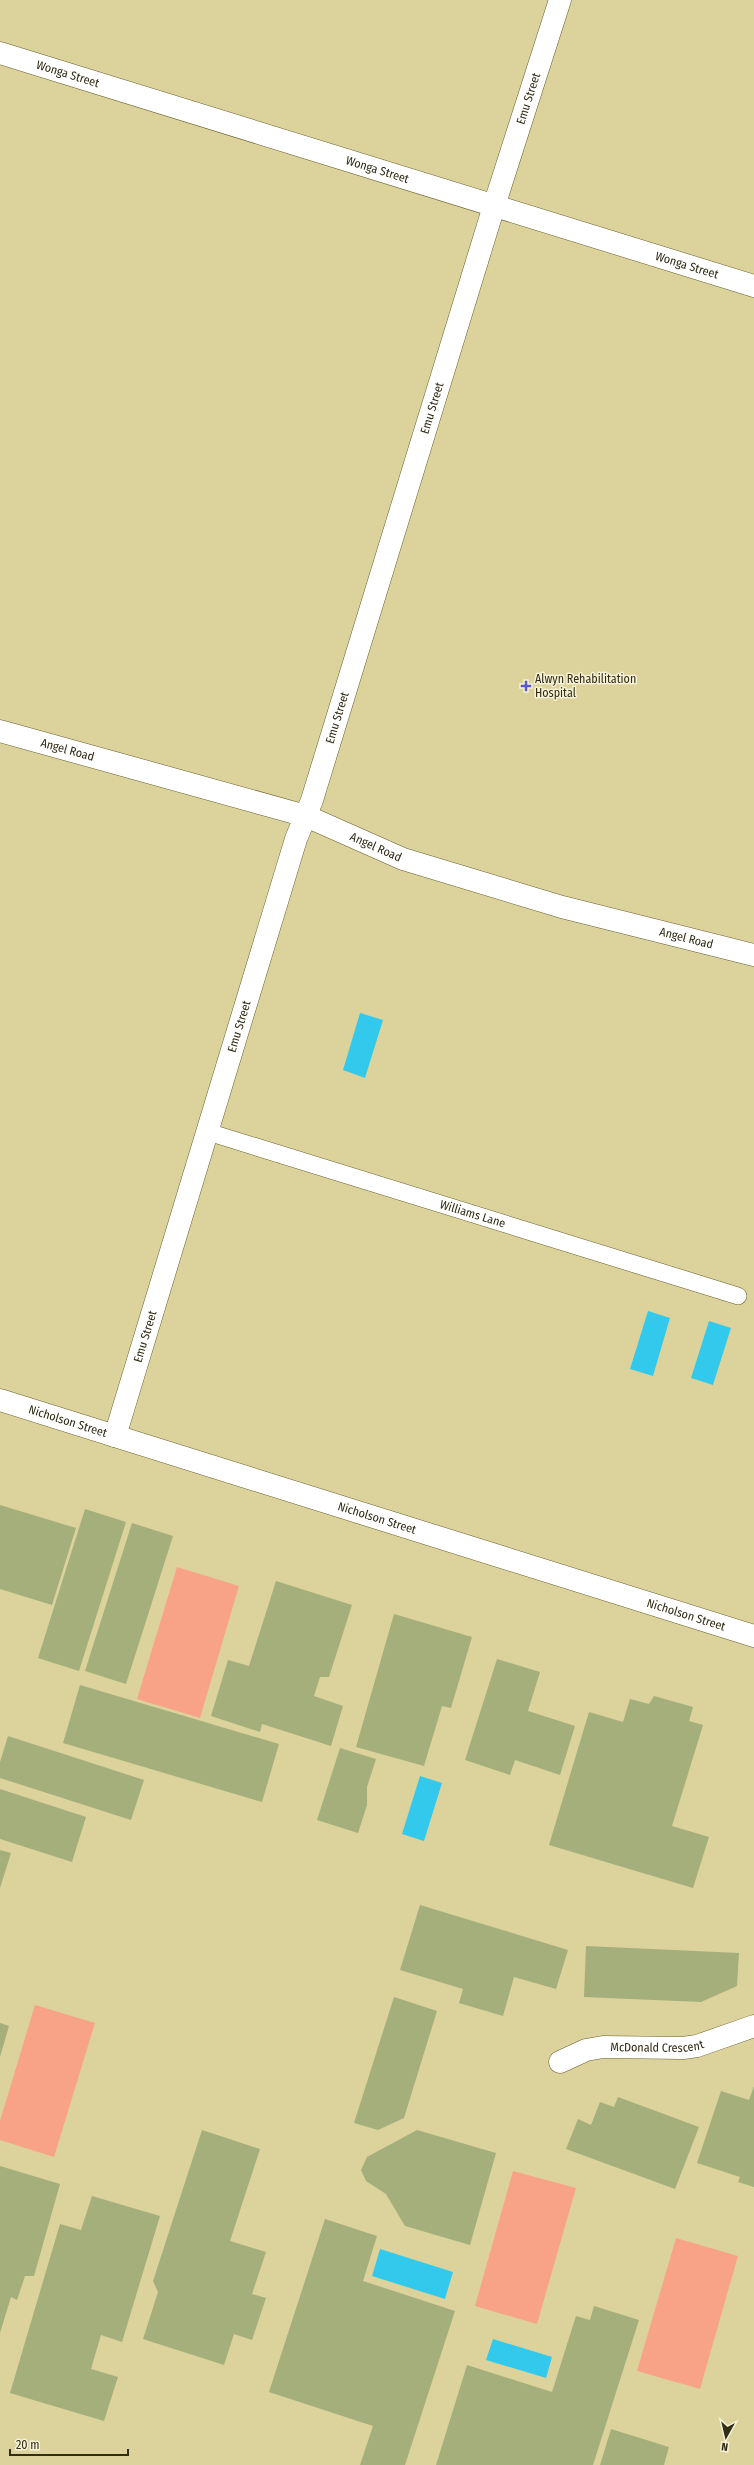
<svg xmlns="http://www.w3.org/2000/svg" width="754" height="2465" font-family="'Fira Sans Condensed',sans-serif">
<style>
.green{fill:#f8a388}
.water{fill:#33c9ed}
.building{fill:#a4af7b}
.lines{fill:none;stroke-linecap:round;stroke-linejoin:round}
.service-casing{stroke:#695f2c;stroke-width:18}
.minor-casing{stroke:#695f2c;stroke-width:23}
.tertiary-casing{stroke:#695f2c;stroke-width:23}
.service{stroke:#fff;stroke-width:17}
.minor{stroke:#fff;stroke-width:22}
.tertiary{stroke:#fff;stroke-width:22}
.poi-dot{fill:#5958d0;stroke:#f7f2d7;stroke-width:1.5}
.labels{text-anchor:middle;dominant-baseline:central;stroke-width:3;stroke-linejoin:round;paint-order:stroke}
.street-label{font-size:12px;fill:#302c16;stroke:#f7f2d7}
.poi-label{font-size:12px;fill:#302c16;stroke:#f7f2d7;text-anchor:start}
</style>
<rect width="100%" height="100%" fill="#dcd29c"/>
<path class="green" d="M177,1567L239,1586L200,1718L137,1699Z
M35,2005L95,2023L54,2157L0,2140V2121Z
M513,2171L576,2188L537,2324L475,2306Z
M676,2238L738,2256L700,2389L637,2371Z"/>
<path class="water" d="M360,1013L383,1020L365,1078L343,1070Z
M648,1311L670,1318L653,1376L630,1369Z
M709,1321L731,1328L713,1385L691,1378Z
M420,1776L442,1783L424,1841L402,1834Z
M380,2249L453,2272L445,2299L372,2276Z
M493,2339L552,2357L546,2378L486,2360Z"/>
<path class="building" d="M0,1505L76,1528L52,1605L0,1589Z
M85,1509L126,1522L79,1671L38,1658Z
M132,1523L173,1536L126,1684L85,1671Z
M276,1581L352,1605L329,1677H320L314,1696L343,1706L331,1746L262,1724L260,1732L211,1716L228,1660L249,1666Z
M394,1614L472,1637L451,1708L442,1706L424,1766L356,1747Z
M497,1659L540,1672L528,1711L575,1726L560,1775L515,1760L510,1775L465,1760Z
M80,1685L279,1744L262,1802L63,1743Z
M654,1696L693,1707L689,1721L703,1725L672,1826L709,1837L693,1888L549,1845L589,1712L623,1722L630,1699L649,1704Z
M8,1736L144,1780L131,1820L0,1778V1762Z
M340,1748L376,1759L367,1787V1805L358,1833L317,1820Z
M0,1789L86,1817L72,1862L0,1839Z
M0,1850L11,1853L0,1888Z
M420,1905L568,1950L556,1989L514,1977L503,2016L459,2003L463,1989L400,1970Z
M586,1946L739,1953L737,1986L701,2002L584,1997Z
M394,1997L437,2011L404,2118L378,2130L354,2123Z
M0,2023L9,2026L0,2057Z
M754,2086V2187L738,2182L740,2177L697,2163L721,2091L749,2100Z
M618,2097L699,2127L675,2189L566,2149L578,2119L591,2125L600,2102L614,2107Z
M202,2130L260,2149L230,2241L266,2252L252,2294L266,2298L252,2340L234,2334L224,2365L143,2339L158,2292L153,2281Z
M417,2130L496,2153L470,2245L405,2226L386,2194L366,2181L361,2170L367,2157Z
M0,2166L60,2184L34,2276H25L17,2300L11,2297L0,2333Z
M92,2196L160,2216L122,2342L101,2335L91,2369L118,2377L104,2421L10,2393L60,2224L81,2230Z
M325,2219L377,2236L363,2281L455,2311L405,2465H360L373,2426L269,2392Z
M594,2306L639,2320L593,2465H436L467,2365L552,2392L576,2316L590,2320Z
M611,2429L669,2447L664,2465H600Z"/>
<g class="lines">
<g class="service-casing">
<g id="service">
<path id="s1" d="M208,1132L738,1296"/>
</g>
</g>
<g class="minor-casing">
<g id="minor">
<path id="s2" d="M0,53L754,286"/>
<path id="s3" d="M0,731L306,816L403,859L562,907L754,955"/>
<path id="s4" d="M115,1436L296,839L312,800L494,206L560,0"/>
<path id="s5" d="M560,2062L586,2050L603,2047L683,2048L697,2046L754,2026"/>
</g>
</g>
<g class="tertiary-casing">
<g id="tertiary">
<path id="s6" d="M0,1400L754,1636"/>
</g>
</g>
<use href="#service" class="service"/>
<use href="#minor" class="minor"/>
<use href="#tertiary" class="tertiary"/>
</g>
<path class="poi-dot" d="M524 680h4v4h4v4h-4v4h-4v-4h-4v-4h4z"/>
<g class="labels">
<g class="street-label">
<text stroke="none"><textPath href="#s2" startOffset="71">Wonga Street</textPath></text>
<text stroke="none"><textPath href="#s4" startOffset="1400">Emu Street</textPath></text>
<text stroke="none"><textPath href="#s2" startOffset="395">Wonga Street</textPath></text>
<text stroke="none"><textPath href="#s2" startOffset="719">Wonga Street</textPath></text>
<text stroke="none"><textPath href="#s4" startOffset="1076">Emu Street</textPath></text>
<text stroke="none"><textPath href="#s4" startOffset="752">Emu Street</textPath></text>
<text stroke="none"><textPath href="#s3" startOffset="70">Angel Road</textPath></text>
<text stroke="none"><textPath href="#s3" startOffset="394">Angel Road</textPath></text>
<text stroke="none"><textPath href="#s3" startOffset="718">Angel Road</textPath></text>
<text stroke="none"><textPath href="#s4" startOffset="428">Emu Street</textPath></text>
<text stroke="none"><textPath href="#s1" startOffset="277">Williams Lane</textPath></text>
<text stroke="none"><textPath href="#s4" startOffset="104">Emu Street</textPath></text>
<text stroke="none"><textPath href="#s6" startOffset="71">Nicholson Street</textPath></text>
<text stroke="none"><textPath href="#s6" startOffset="395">Nicholson Street</textPath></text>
<text stroke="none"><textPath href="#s6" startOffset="719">Nicholson Street</textPath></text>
<text stroke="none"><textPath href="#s5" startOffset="100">McDonald Crescent</textPath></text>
</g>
<g class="poi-label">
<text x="535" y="679">Alwyn Rehabilitation<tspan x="535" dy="14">Hospital</tspan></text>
</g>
</g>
<g transform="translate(726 2437) rotate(188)" stroke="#f7f2d7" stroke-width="3" paint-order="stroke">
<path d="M0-3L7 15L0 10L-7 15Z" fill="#302c16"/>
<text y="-6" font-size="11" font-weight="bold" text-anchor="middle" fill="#302c16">N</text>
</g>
<path d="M10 2449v6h118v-6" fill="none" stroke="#302c16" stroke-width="2"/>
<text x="16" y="2449" font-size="12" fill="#302c16" stroke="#f7f2d7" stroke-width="3" paint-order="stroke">20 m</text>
</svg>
